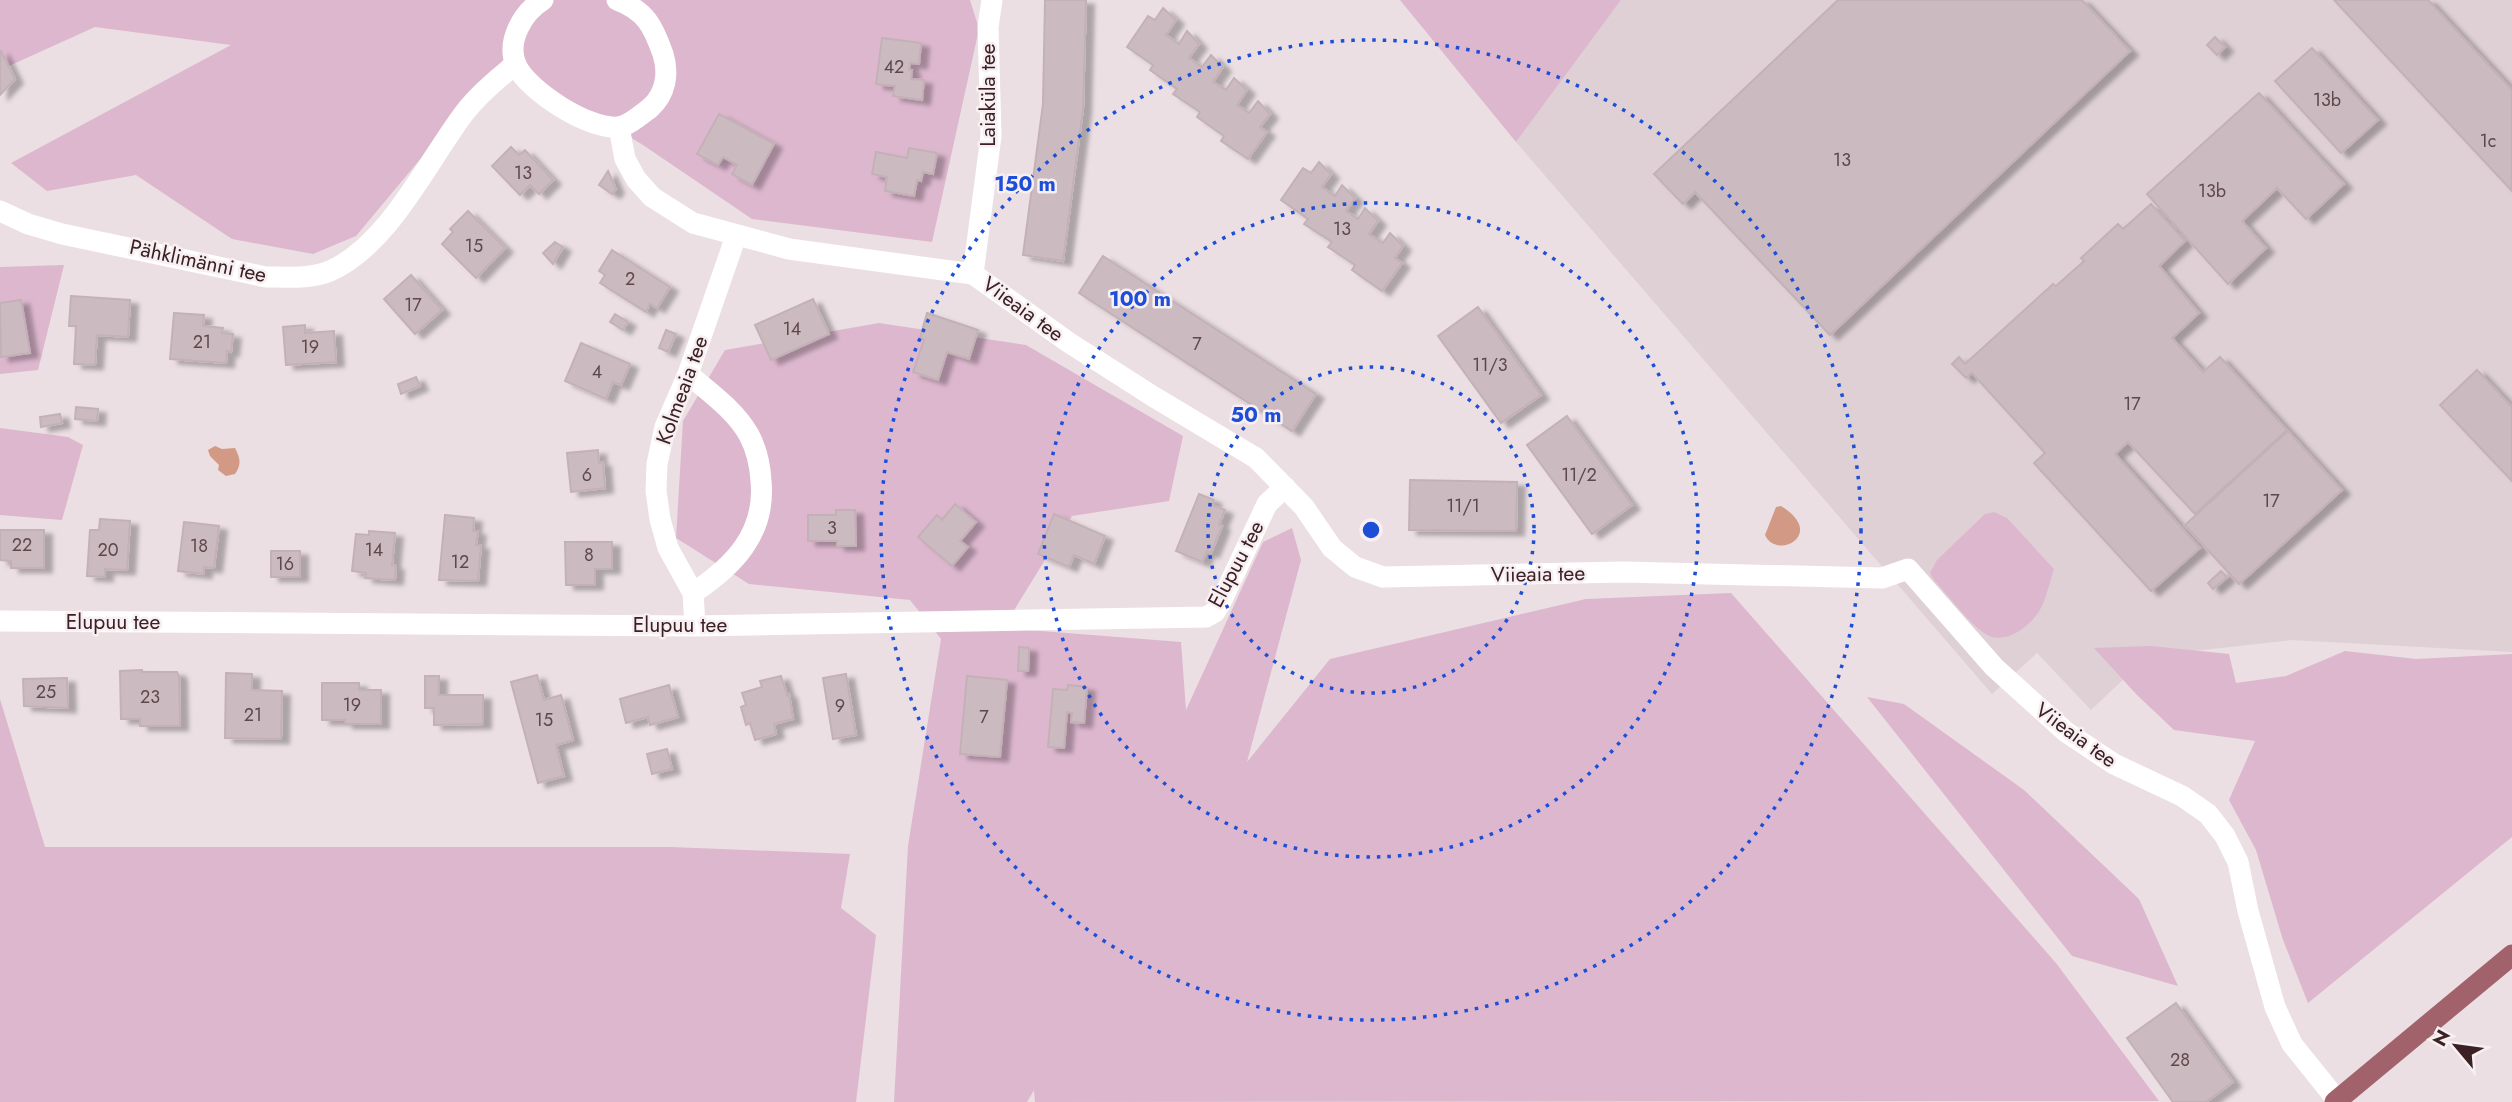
<svg xmlns="http://www.w3.org/2000/svg" width="2512" height="1102" font-family="Jost,sans-serif">
<style>
.built{fill:#ded0d5}
.green{fill:#ddb7ce}
.water{fill:#d29985}
.building{fill:#cbbbc0;stroke:#c4b1b7;stroke-width:2;filter:url(#shadow)}
.lines{fill:none;stroke-linecap:round;stroke-linejoin:round}
.minor{stroke:#fff;stroke-width:21}
.major{stroke:#a1626b;stroke-width:21}
.ring{fill:none;stroke:#1d4ed8;stroke-width:3.5;stroke-dasharray:3.5 7}
.labels{text-anchor:middle;dominant-baseline:central;stroke-width:5;stroke-linejoin:round;paint-order:stroke}
.number-label{font-size:18px;fill:#5f474b}
.street-label{font-size:21px;fill:#3b2024;stroke:#f7eff2}
.centre{fill:#1d4ed8;stroke:#f7eff2;stroke-width:3.5}
.ring-label{font-size:21px;text-anchor:middle;font-weight:bold;fill:#1d4ed8;stroke:#f7eff2;stroke-width:5;stroke-linejoin:round;paint-order:stroke}
</style>
<defs>
<filter id="shadow"><feDropShadow dx="8" dy="4.5" stdDeviation="2" flood-color="#0004"/></filter>
</defs>
<rect width="100%" height="100%" fill="#ebdfe3"/>
<path class="built" d="M1621,0H2512V652L2292,640L2148,656L2091,710L2037,653L1992,694L1516,142Z"/>
<path class="green" d="M0,0H970L979,29L932,242L752,219L643,145L503,60L356,236L313,254L232,239L136,175L47,191L11,163L231,45L95,27L0,70Z
M1400,0H1621L1516,142Z
M64,265L38,370L0,374V267Z
M879,323L1026,345L1183,436L1169,501L1072,516L1003,628L1181,642L1186,710L1263,542L1292,528L1301,560L1247,762L1330,659L1586,599L1731,593L2056,963L2159,1101L1035,1102L1034,1090L1027,1102H894L908,846L941,639L910,600L749,584L676,538L683,421L725,350Z
M0,428L68,437L83,445L62,520L0,515Z
M1994,512L2007,518L2054,569C2050,581 2047,595 2042,606C2033,625 2004,648 1984,633C1970,624 1947,594 1934,580L1930,573L1937,560L1985,514Z
M2151,646L2229,654L2236,683L2286,676L2345,651L2416,659L2512,654V837L2308,1003L2283,940L2256,850L2229,800L2255,741L2174,730L2137,695L2094,648Z
M1867,697L1904,704L2024,790L2139,899L2178,986L2072,956Z
M0,699L45,847H671L850,854L841,908L876,935L856,1102H0Z"/>
<path class="water" d="M215,446L222,449L235,448C240,458 242,464 235,474L226,476L218,470L219,465L210,456L208,450Z
M1781,506C1827,534 1777,561 1765,535L1776,507Z"/>
<path class="building" d="M1045,0H1086L1083,109L1063,261L1023,255L1043,104Z
M1838,0H2082L2130,51L1830,335L1695,192L1683,204L1654,174Z
M2334,0H2428L2512,90V191Z
M1163,8L1176,20L1166,35L1179,44L1187,31L1199,44L1189,58L1202,67L1211,55L1223,67L1213,82L1226,90L1234,78L1247,90L1237,105L1249,113L1258,101L1270,114L1260,127L1267,132L1248,159L1221,141L1224,136L1197,117L1200,112L1173,94L1177,89L1150,70L1153,65L1127,47L1148,16L1155,20Z
M2215,37L2225,47L2217,55L2207,45Z
M882,38L921,43L919,64L910,63L909,70H912L911,79L924,80L922,100L893,96L895,86L876,84Z
M2312,48L2378,120L2341,153L2275,81Z
M1,51L15,79L0,95V52Z
M2259,93L2344,184L2306,219L2277,188L2242,221L2266,248L2228,284L2147,194Z
M719,114L774,144L752,185L732,174L737,165L723,157L718,165L697,154Z
M511,147L519,155L525,150L553,180L539,194L530,185L520,195L492,166Z
M909,148L937,153L933,174L923,172L921,181L917,180L914,196L885,191L887,177L872,174L876,152L907,158Z
M1319,162L1331,174L1322,187L1335,196L1342,185L1355,198L1346,211L1358,219L1365,208L1378,221L1369,234L1383,243L1390,233L1403,246L1395,258L1402,263L1382,291L1352,270L1355,265L1328,247L1332,242L1304,224L1308,219L1281,200L1303,168L1311,173Z
M608,171L616,189L612,194L599,185Z
M2151,204L2185,241L2159,266L2199,313L2172,338L2203,372L2220,357L2287,430L2195,514L2128,442L2115,454L2200,548L2151,591L2034,463L2045,453L1972,373L1966,378L1952,364L1959,357L1965,364L2053,284L2056,286L2084,261L2081,258L2118,224L2123,229Z
M468,211L505,248L476,278L442,244L453,232L450,229Z
M555,242L563,247L553,264L543,253Z
M612,250L670,287L657,308L650,304L646,312L600,283L605,275L599,271Z
M1103,256L1316,394L1292,431L1079,293Z
M411,275L442,310L415,334L384,299Z
M71,296L130,300L128,337L97,335L95,365L74,364L76,326H69Z
M813,299L829,334L771,360L755,325Z
M21,300L30,353L1,357L0,303Z
M1478,307L1541,395L1501,423L1438,336Z
M174,313L204,315L203,326L223,328L222,333L233,334L231,352L227,351L226,363L170,359Z
M927,313L978,330L969,359L947,352L938,380L913,372L924,340L920,338Z
M615,314L628,322L623,330L610,322Z
M305,325V333L334,331L336,362L286,365L283,327Z
M666,330L676,334L668,352L659,348Z
M581,343L630,364L621,385L613,382L606,399L565,381Z
M2477,370L2512,407V481L2440,405Z
M416,377L420,386L401,394L398,384Z
M76,407L98,409L97,421L75,419Z
M60,414L62,423L41,427L40,417Z
M1567,416L1632,505L1592,534L1527,445Z
M2288,431L2342,490L2239,584L2185,525Z
M598,450L599,463L603,462L605,488L571,492L567,453Z
M1410,480L1517,482L1516,531L1409,530Z
M1199,494L1214,500L1212,505L1225,510L1219,525L1222,526L1211,553L1207,551L1202,562L1176,551Z
M955,504L976,522L960,541L968,547L952,566L918,537L937,515L942,520Z
M836,510H855L856,546H837V541H808V515H836Z
M1054,514L1105,536L1094,564L1074,555L1069,567L1038,554Z
M445,515L474,518L473,531H478L476,545H481L478,581L439,580Z
M100,519L130,521L127,570L105,569V577L87,576L90,530H99Z
M184,522L219,526L214,568L204,567V574L178,571Z
M0,530H44V568H11V561L0,560Z
M369,531L395,533L392,565L396,566L395,580L365,578L366,573L352,571L356,534L369,535Z
M565,542H612V569H595V585H566Z
M271,551H300V577H271Z
M2221,571L2227,577L2213,589L2208,583Z
M1019,647L1029,648L1028,671H1018Z
M142,670V672H177L179,676L180,726H140V719H121L120,671Z
M226,673L252,674V690L282,691L281,739L225,738Z
M846,674L856,735L833,739L823,678Z
M537,675L544,700L561,695L573,740L556,745L564,776L538,783L511,682Z
M425,676H439V695H483V724L434,725V708H425Z
M781,676L787,695L789,694L793,719L774,724L776,734L755,740L750,723L746,725L741,707L746,705L742,693L762,687L760,681Z
M967,676L1007,680L1000,757L960,754Z
M67,678L68,708L24,706L23,679Z
M322,683H359V690H381V724H345V720H322Z
M669,685L678,717L650,725L648,717L626,723L620,699Z
M1068,685L1087,687L1084,723L1071,722L1072,713L1067,712L1064,748L1048,747L1053,689L1067,690Z
M667,749L672,769L652,774L647,754Z
M2176,1003L2233,1082L2206,1102H2173L2127,1038Z"/>
<g class="lines">
<path class="minor" d="M543,0C523,12 506,41 516,65C528,91 589,130 618,127C628,126 642,114 650,108C666,94 669,73 663,54C653,26 646,11 617,0
M619,127L625,159L636,179L652,197L693,223L789,249L973,274L1068,342L1154,397L1256,458L1304,507L1332,548L1355,567L1383,577L1623,572L1882,578L1908,569L1994,667L2066,732L2114,764L2182,796L2208,814L2225,836L2238,862L2248,911L2275,1007L2292,1044L2337,1100
M0,211L28,224L62,234L266,277C287,277 311,279 330,271C389,245 427,162 465,112C479,94 498,78 516,64
M973,274L991,136L988,27L992,0
M688,374C709,392 735,410 749,435C757,450 760,463 761,481C766,533 734,566 693,593
M0,621L695,626L1206,617L1215,612L1220,604L1267,504L1285,487
M695,626L693,593L668,548L660,519L656,491L657,464L665,427L688,374L736,236"/>
<path class="major" d="M2335,1102L2512,955"/>
</g>
<g class="ring">
<circle cx="1371" cy="530" r="163"/>
<circle cx="1371" cy="530" r="327"/>
<circle cx="1371" cy="530" r="490"/>
</g>
<g class="labels">
<g class="number-label">
<text x="894" y="67">42</text>
<text x="2327" y="100">13b</text>
<text x="2488" y="141">1c</text>
<text x="1842" y="160">13</text>
<text x="523" y="173">13</text>
<text x="2212" y="191">13b</text>
<text x="1342" y="229">13</text>
<text x="474" y="246">15</text>
<text x="630" y="279">2</text>
<text x="413" y="305">17</text>
<text x="792" y="329">14</text>
<text x="202" y="342">21</text>
<text x="1197" y="344">7</text>
<text x="310" y="347">19</text>
<text x="1490" y="365">11/3</text>
<text x="597" y="372">4</text>
<text x="2132" y="404">17</text>
<text x="587" y="475">6</text>
<text x="1579" y="475">11/2</text>
<text x="2271" y="501">17</text>
<text x="1463" y="506">11/1</text>
<text x="832" y="528">3</text>
<text x="22" y="545">22</text>
<text x="199" y="546">18</text>
<text x="108" y="550">20</text>
<text x="374" y="550">14</text>
<text x="589" y="555">8</text>
<text x="460" y="562">12</text>
<text x="285" y="564">16</text>
<text x="46" y="692">25</text>
<text x="150" y="697">23</text>
<text x="352" y="705">19</text>
<text x="840" y="706">9</text>
<text x="253" y="715">21</text>
<text x="984" y="717">7</text>
<text x="544" y="720">15</text>
<text x="2180" y="1060">28</text>
</g>
<g class="street-label">
<text transform="translate(988 95) rotate(-90)">Laiaküla tee</text>
<text transform="translate(198 261) rotate(12)">Pähklimänni tee</text>
<text transform="translate(1023 309) rotate(36)">Viieaia tee</text>
<text transform="translate(682 390) rotate(-70)">Kolmeaia tee</text>
<text transform="translate(1236 564) rotate(-62)">Elupuu tee</text>
<text transform="translate(1538 574) rotate(-1)">Viieaia tee</text>
<text x="113" y="622">Elupuu tee</text>
<text x="680" y="625">Elupuu tee</text>
<text transform="translate(2076 735) rotate(36)">Viieaia tee</text>
</g>
</g>
<circle cx="1371" cy="530" r="10" class="centre"/>
<g class="ring-label">
<text x="1025" y="191">150 m</text>
<text x="1140" y="306">100 m</text>
<text x="1256" y="422">50 m</text>
</g>
<g transform="translate(2456 1046) rotate(299)" stroke="#f7eff2" stroke-width="5" paint-order="stroke">
<path d="M0-5L12 26L0 18L-12 26Z" fill="#3b2024"/>
<text y="-10" font-size="19" font-weight="bold" text-anchor="middle" fill="#3b2024">N</text>
</g>
</svg>
